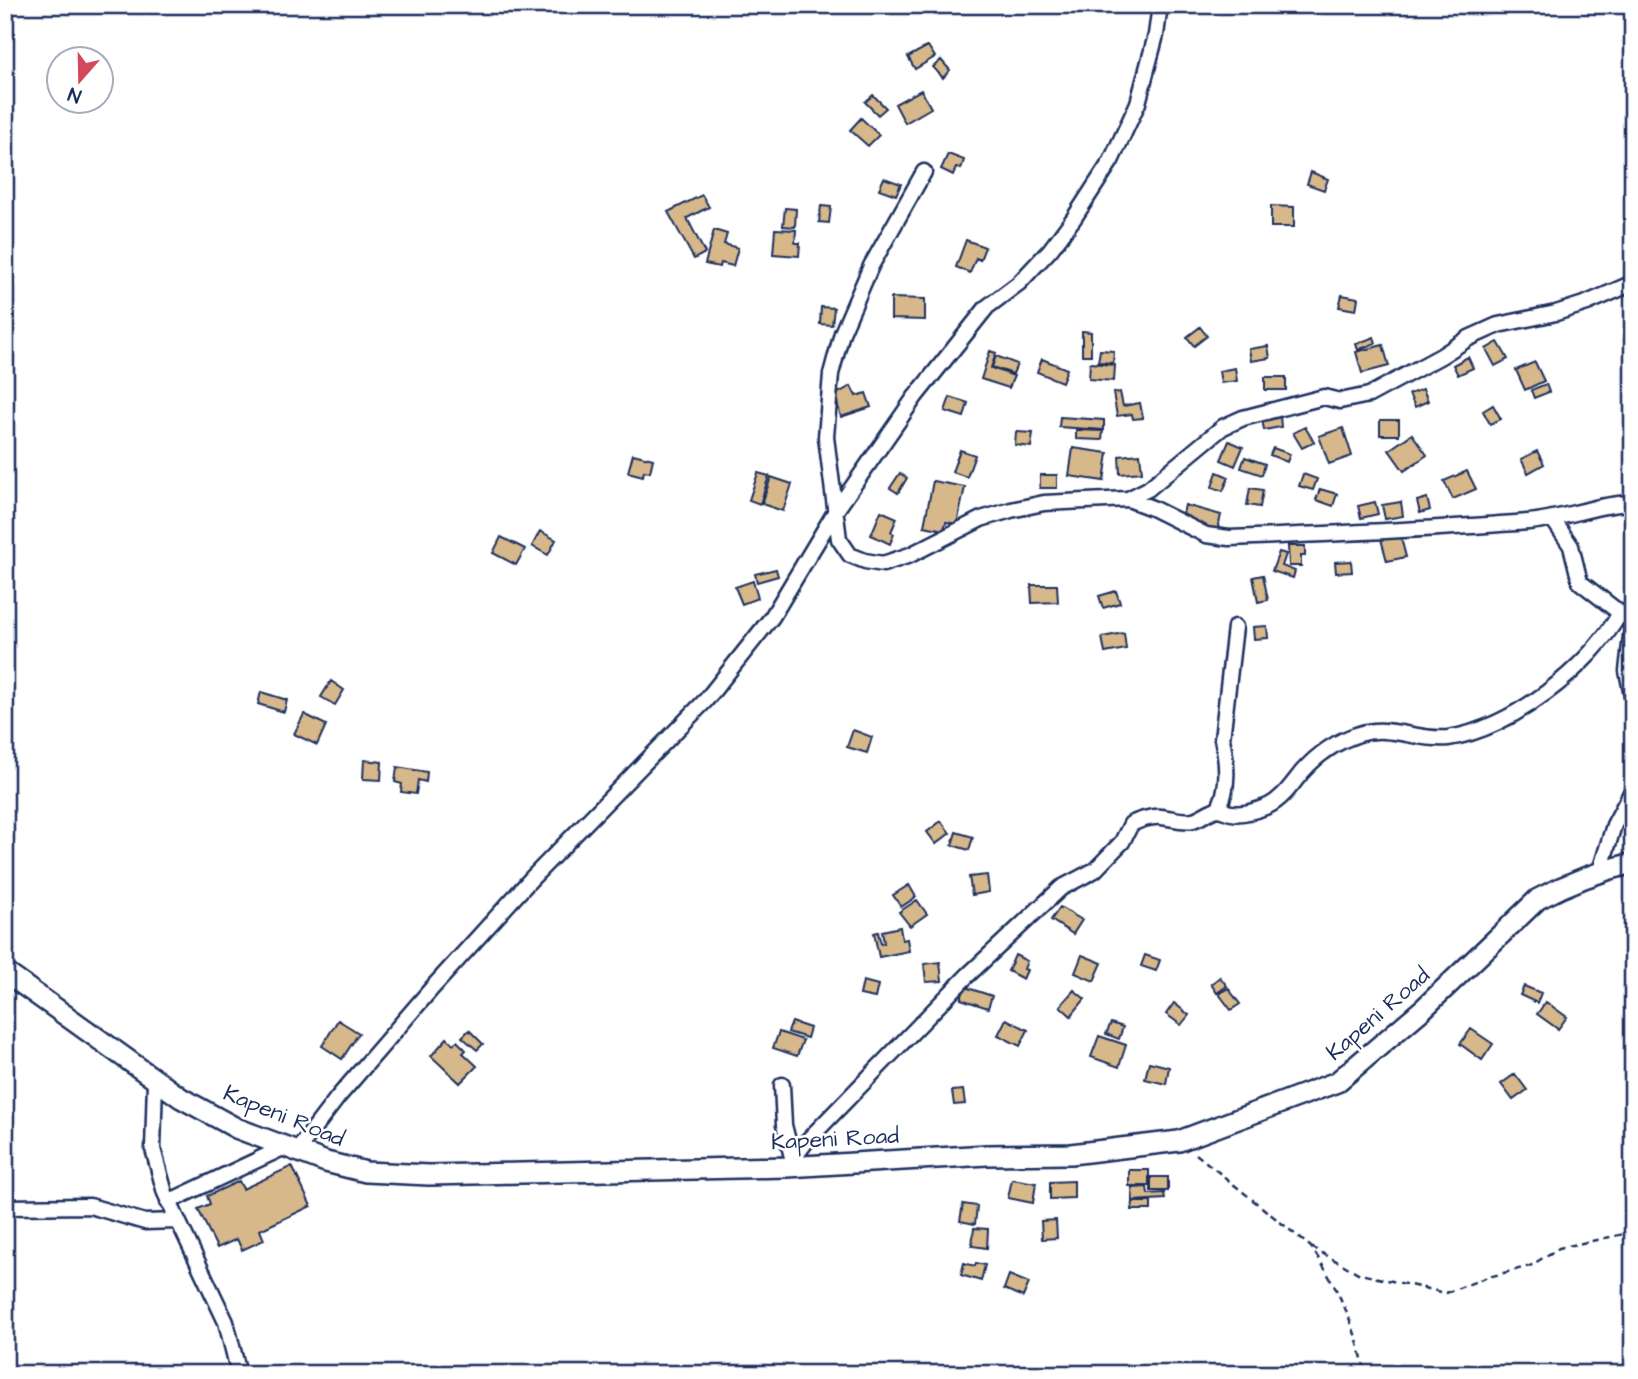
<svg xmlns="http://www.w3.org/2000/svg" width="1638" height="1379" font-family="'Architects Daughter',sans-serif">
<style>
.building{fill:#d7b88a;stroke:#1b2f5e;stroke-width:2}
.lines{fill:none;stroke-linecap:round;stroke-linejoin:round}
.street-casing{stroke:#1b2f5e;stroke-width:19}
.secondary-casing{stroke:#1b2f5e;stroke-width:24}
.path{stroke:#1b2f5e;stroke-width:2.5;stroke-dasharray:7 5;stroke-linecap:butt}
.street{stroke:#fff;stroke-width:14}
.secondary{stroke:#fff;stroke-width:19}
.labels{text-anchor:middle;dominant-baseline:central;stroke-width:5;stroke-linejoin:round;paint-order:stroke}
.street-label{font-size:23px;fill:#1b2f5e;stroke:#fff}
</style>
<rect width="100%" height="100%" fill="#fff"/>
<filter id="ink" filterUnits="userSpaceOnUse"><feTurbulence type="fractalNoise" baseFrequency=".0143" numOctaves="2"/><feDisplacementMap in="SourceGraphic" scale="14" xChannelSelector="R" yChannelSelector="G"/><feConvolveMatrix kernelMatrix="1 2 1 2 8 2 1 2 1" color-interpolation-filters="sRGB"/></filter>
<g filter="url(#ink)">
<path class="building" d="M928,46L935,57L915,69L908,57Z
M941,60L950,70L943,78L933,67Z
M921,90L931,108L905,123L895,104Z
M873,95L886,108L878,115L865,102Z
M861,118L879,135L868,146L850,130Z
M948,154L964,160L961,169L956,168L953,175L941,169Z
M1311,172L1328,179L1324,190L1307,184Z
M884,178L901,184L896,195L879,189Z
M702,195L709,207L687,218L705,253L694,259L668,212Z
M821,206L831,207L829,223L819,222Z
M1271,206L1294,207V227H1271Z
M785,208L796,209L795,227L783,226Z
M775,229L796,230L795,243H800L799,256L773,254Z
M714,230L727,234L724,244L738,248L733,266L721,263L720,267L705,264Z
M966,240L985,247L980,260L976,258L970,273L956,267Z
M1342,295L1358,298L1356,310L1339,307Z
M891,298L925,299V320L891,319Z
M821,307L834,308L832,325L820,324Z
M1200,327L1207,336L1194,346L1187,337Z
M1082,331L1091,332V355H1082Z
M1374,337L1376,343L1358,350L1356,344Z
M1498,342L1508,359L1495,366L1486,349Z
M1383,345L1389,366L1362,373L1356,352Z
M1268,346L1270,358L1251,361L1249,349Z
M1100,350L1114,351L1113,363L1098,362Z
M990,351L996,353L991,368L1014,376L1009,388L981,379Z
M996,356L1017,364L1013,374L992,367Z
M1468,357L1473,368L1458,375L1453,365Z
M1042,359L1067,369L1062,382L1037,372Z
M1535,362L1544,381L1525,390L1516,370Z
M1090,363L1115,365L1114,381L1089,379Z
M1235,368L1237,381L1221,383L1219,371Z
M1265,377H1286V390H1265Z
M1546,384L1549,392L1534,398L1531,390Z
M851,386L856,396L866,393L871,407L841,417L835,395Z
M1423,389L1428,401L1415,407L1409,394Z
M1120,392L1123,406L1140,403L1143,418L1133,419L1132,414L1117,416L1113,393Z
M950,397L968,403L964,417L945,411Z
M1493,405L1501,419L1490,424L1483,411Z
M1280,416L1281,427L1264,430L1262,419Z
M1060,417L1104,420V430L1059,427Z
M1380,420H1399V435H1380Z
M1305,427L1314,442L1302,448L1293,433Z
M1343,428L1352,456L1329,464L1319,436Z
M1076,430L1103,431L1102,440L1076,439Z
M1016,432L1033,433L1031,447L1015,445Z
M1412,434L1427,455L1404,471L1389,450Z
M1229,441L1243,447L1235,466L1221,460Z
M1073,448L1108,453L1104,481L1069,476Z
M1273,448L1290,454L1287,462L1270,455Z
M960,450L975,455L967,477L952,472Z
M1537,451L1544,464L1528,473L1521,459Z
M633,454L653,459L650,472L644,471L643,476L628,472Z
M1140,454L1142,472L1120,474L1119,456Z
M1245,457L1265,464L1262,475L1241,468Z
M1467,471L1476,489L1453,499L1444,481Z
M1217,472L1229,477L1223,491L1212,487Z
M758,473L769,476L760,504L749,500Z
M900,473L907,478L898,493L890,488Z
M1303,474L1317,479L1313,490L1299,486Z
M1040,475H1057V488H1040Z
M771,477L792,484L783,511L762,504Z
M933,481L965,487L957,524L946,522L944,530L924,526Z
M1250,488L1263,490L1260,507L1247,505Z
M1320,489L1337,494L1333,506L1316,500Z
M1427,498L1430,510L1420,513L1417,501Z
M1375,502L1378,514L1361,518L1358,506Z
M1401,502L1403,516L1385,519L1382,505Z
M1185,505L1221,515L1217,532L1181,522Z
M881,511L897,518L891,532L894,534L890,544L871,535Z
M540,531L556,540L548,555L532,546Z
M1400,534L1406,557L1387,561L1381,539Z
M501,537L525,549L516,565L493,553Z
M1288,546H1305V556H1301V566H1289Z
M1279,552L1286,554L1282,566L1295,571L1293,578L1272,571Z
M1351,561L1352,572L1336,573L1335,562Z
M776,569L778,576L757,582L755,574Z
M1263,575L1268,600L1258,602L1253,577Z
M753,581L758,598L742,604L735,587Z
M1031,585H1057L1058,602L1032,603Z
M1116,591L1120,603L1103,608L1099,596Z
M1267,626L1268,638L1254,639L1253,627Z
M1124,633L1126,649L1105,653L1102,637Z
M331,681L344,690L335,705L321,697Z
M261,692L287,700L284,712L258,704Z
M304,714L326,725L317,745L294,734Z
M853,730L872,737L867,753L847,747Z
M364,760L382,762L381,780L363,779Z
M397,767L427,772L426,782L418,780L416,794L401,792L402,784L395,782Z
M941,821L950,833L936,844L927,832Z
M956,832L973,837L969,850L952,845Z
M987,875L989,892L972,895L969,877Z
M909,885L916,897L901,907L893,895Z
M917,900L927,914L910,926L899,912Z
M1060,907L1082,920L1073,934L1051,920Z
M900,927L902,940L907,939L909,951L879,957L874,933L878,932L881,944L884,943L882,931Z
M1015,955L1027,961L1024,969L1027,970L1023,979L1008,971Z
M1082,955L1102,963L1094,981L1075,973Z
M1145,955L1160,960L1156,971L1141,966Z
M940,962L942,981L926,982L924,964Z
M1220,977L1227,986L1217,993L1211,984Z
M863,981L878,985L875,998L860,995Z
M1524,986L1541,993L1537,1003L1520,995Z
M965,987L992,996L988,1008L961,999Z
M1228,988L1240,1004L1231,1010L1219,994Z
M1074,990L1085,999L1071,1016L1060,1006Z
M1546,1002L1567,1017L1558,1029L1537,1014Z
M1174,1003L1189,1015L1181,1025L1166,1014Z
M1006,1019L1028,1030L1020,1046L998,1035Z
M338,1020L359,1033L342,1059L322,1046Z
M792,1022L810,1028L807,1038L788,1032Z
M1111,1023L1123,1027L1119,1039L1106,1034Z
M1471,1029L1493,1044L1482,1060L1460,1044Z
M469,1030L483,1044L477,1050L462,1037Z
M779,1032L803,1040L797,1056L773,1048Z
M1099,1036L1126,1045L1119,1067L1091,1057Z
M447,1038L453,1044L457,1041L466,1050L463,1053L477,1066L460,1083L431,1056Z
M1149,1062L1169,1067L1166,1084L1145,1079Z
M1515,1074L1527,1090L1513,1100L1501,1084Z
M963,1090L965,1104L954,1105L952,1091Z
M292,1166L311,1206L260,1230L264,1240L242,1250L237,1239L217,1248L198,1209L210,1204L207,1196L239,1181L243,1189Z
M1129,1170H1149V1186H1129Z
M1151,1177H1168V1191H1151Z
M1012,1179L1036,1183L1033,1203L1008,1198Z
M1074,1181V1198L1050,1199V1182Z
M1147,1187L1148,1194L1164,1193L1165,1199L1133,1201L1132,1188Z
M1133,1202H1151V1210H1132Z
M963,1204L977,1206L975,1224L960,1221Z
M1056,1220L1057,1238L1042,1239L1041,1221Z
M974,1228L988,1229L987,1248L972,1246Z
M964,1263L975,1266L976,1263L985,1265L981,1281L961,1275Z
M1009,1275L1029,1283L1023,1297L1004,1289Z"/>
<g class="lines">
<g class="street-casing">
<path id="street" d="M924,172L871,266L842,333L831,374L826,437L839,539L850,555L865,561L883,564L910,555L981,519L1011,510L1044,503L1128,499L1148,489L1223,427L1243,418L1324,397L1340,401L1369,395L1441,356L1469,338L1498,325L1556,313L1587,303L1633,283
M1128,499L1152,508L1206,535L1229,538C1329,534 1428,530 1528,522C1564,519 1595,504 1633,503
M1552,518L1571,546L1580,582L1620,613L1633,621
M1633,618L1627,671L1633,701
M1218,809C1230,788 1227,762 1222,739L1235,627
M1600,871L1614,825L1633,789
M155,1081L153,1149L165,1193L226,1322L239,1374
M782,1085L784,1125L793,1161
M296,1152L338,1097L433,987L531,879L706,700L772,617L835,512L915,397L987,307L1019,283L1050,250L1074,218L1111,161L1138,103L1156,35L1160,5
M787,1167L805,1143L967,976L1061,888L1095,870L1122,842L1131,824C1140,820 1151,816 1161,817C1172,818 1181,822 1193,820C1201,818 1209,811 1217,809C1222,809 1228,813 1232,813C1243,815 1258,810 1268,806C1283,799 1292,784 1302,772C1317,755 1337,741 1359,734C1389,724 1417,741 1448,738C1510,730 1590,667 1620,613
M168,1202L285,1147
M5,1207L90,1206L145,1222L177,1221"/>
</g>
<g class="secondary-casing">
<path id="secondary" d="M5,972L181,1098L236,1128L326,1162L366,1172L429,1175L787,1167L987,1155L1071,1154L1179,1141L1337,1082L1423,1009L1538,899C1568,883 1599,871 1633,863"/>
</g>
<path class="path" d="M1196,1154L1311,1247C1336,1284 1358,1330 1365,1374
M1311,1247L1360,1274L1446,1293L1485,1278L1530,1266L1559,1248L1633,1232"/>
<use href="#street" class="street"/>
<use href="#secondary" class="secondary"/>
</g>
</g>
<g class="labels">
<g class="street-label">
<text transform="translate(1378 1014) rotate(-41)">Kapeni Road</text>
<text transform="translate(284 1116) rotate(22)">Kapeni Road</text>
<text transform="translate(835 1139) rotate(-3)">Kapeni Road</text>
</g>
</g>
<rect width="1638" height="1379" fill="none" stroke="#fff" stroke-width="28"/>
<rect x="14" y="14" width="1610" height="1351" fill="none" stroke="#1b2f5e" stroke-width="2.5" filter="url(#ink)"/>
<g transform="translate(80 80) rotate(200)"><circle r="33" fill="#ffffff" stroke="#a4acbf" stroke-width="2"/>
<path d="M0-5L12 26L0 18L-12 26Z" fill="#d1495b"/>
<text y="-10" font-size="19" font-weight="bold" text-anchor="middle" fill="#1b2f5e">N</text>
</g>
</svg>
